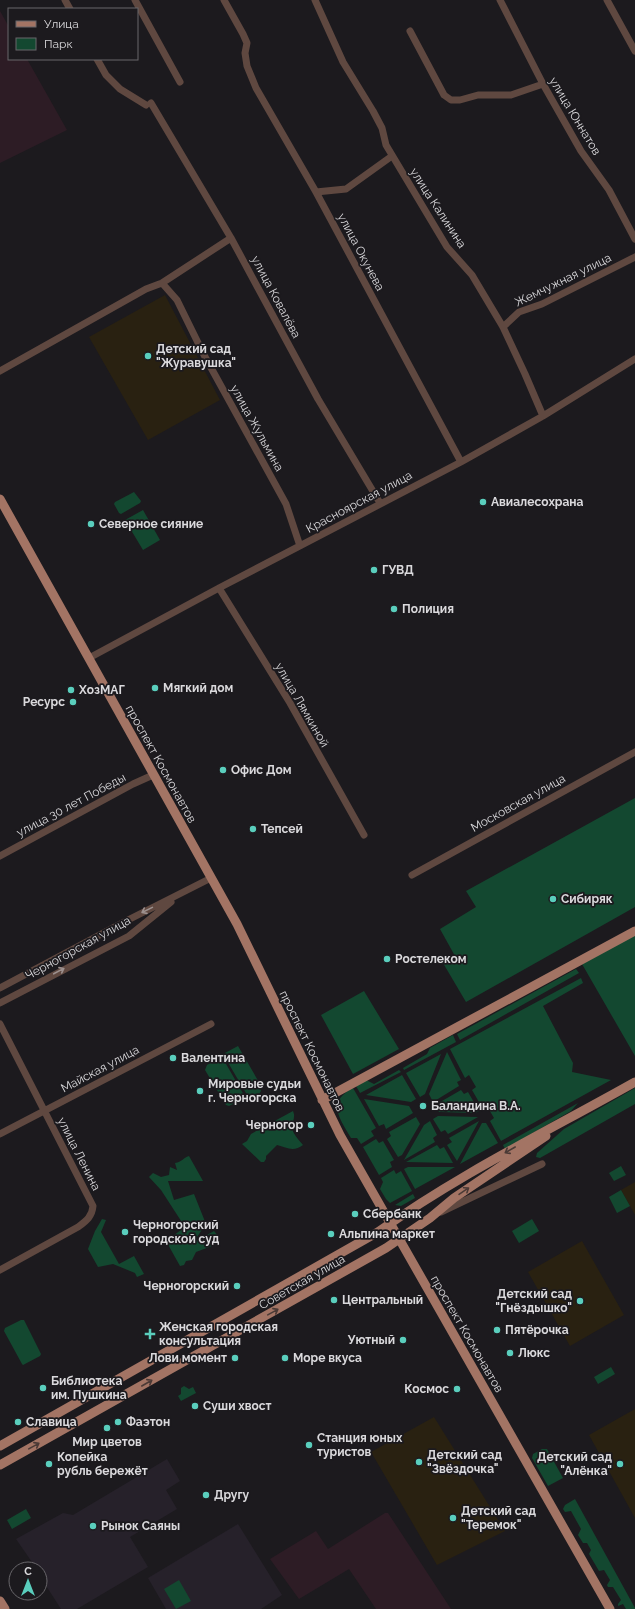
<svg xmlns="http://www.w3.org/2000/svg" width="635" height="1609" font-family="Raleway,sans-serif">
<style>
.built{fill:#26212a}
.industrial{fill:#2d1c25}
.education{fill:#292111}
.green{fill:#134830}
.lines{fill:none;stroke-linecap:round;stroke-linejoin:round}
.minor{stroke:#5f4840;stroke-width:7}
.major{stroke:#a37464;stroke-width:9}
.oneway{stroke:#9c908e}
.oneway2{stroke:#4b3a36}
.poi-dot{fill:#5acebd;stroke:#1c1a1e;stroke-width:1.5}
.labels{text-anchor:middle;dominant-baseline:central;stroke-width:3.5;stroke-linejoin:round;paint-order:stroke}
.street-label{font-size:12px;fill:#dad9dc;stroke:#1c1a1e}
.poi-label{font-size:12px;font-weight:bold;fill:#dad9dc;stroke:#1c1a1e;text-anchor:start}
</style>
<rect width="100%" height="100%" fill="#1c1a1e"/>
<path class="built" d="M167,1459L180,1481L166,1490L177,1509L130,1537L148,1567L77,1609H61L43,1581L40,1583V1569H28L34,1565L16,1539L63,1513L73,1515Z
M238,1524L282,1595L261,1609H166L148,1578Z"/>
<path class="industrial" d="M0,11L9,27V59H27L67,130L0,163Z
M385,1513H388L451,1609H376L349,1569L299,1599L270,1559L316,1531L328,1549Z"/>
<path class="education" d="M165,295L220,400L148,440L89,337Z
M635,1182V1215L621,1190Z
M582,1241L624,1315L570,1346L528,1272Z
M635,1409V1518L589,1435Z
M434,1417L505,1531L437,1565L371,1452Z"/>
<path class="green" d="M134,492L141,501L140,503L121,514L119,513L114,504L115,502Z
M143,510L160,540L143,550L125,520Z
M635,798V907L466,1002L443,963L455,956L440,929L476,907L466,891Z
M635,935V1056L582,964Z
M576,969L579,973L460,1040L457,1034Z
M581,978L583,983L543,1006L573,1063L572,1072L611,1080L501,1141L490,1121L494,1118L487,1106L483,1109L472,1090L476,1087L469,1075L465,1078L450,1049Z
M364,991L399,1049L353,1074L321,1015Z
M453,1035L456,1042L404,1070L403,1068L427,1054L430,1048Z
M238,1046L260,1084L261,1091L258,1096L250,1100L223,1054Z
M447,1052L461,1080L457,1082L459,1086L433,1102L429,1094Z
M441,1054L425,1094L420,1097L406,1073Z
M222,1057L244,1095V1098L229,1106L226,1105L205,1070L207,1065Z
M399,1070L401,1072L360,1093L356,1086L366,1080L374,1084Z
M402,1075L416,1099L411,1102L366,1095Z
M353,1088L376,1128L371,1131L374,1136L361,1144L357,1138H351C340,1119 326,1102 353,1088Z
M635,1088V1104L540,1158L536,1157L537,1153L564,1129Z
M461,1090L464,1094L468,1092L479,1111L475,1113L439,1112L435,1105Z
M364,1099L409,1106L413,1113L386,1129L384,1124L379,1126Z
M578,1103L571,1111L505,1149L503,1145Z
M293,1111C296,1118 292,1121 292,1127C292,1133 299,1140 303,1145C294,1152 287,1148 277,1145L266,1156V1159L264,1162H261L242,1144L247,1141L251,1134Z
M438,1116L478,1117L448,1134L445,1130L441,1132L433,1119Z
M416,1117L420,1124L402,1155L398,1157L387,1139L391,1136L389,1132Z
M430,1121L437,1135L433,1138L435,1142L404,1160L424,1125Z
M479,1121L457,1161L447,1145L452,1142L449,1138Z
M482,1123H486L498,1143L460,1164Z
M376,1139L379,1143L383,1141L394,1160L390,1162L392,1167L379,1175L363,1147Z
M437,1145L440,1149L444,1147L453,1163L406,1162Z
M189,1156L203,1181H168L174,1200L194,1194L206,1224L197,1237L196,1241L214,1231L219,1237L220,1243L196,1252L192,1260L186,1261L184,1265L180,1266L166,1241L185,1227L161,1190L149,1177L153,1173L161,1177L169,1175L170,1167L177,1170L175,1163C182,1162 183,1158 189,1156Z
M621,1166L626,1175L614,1181L609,1173Z
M408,1167H455L415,1189L404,1169Z
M394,1170L396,1174L401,1171L412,1191L390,1203L386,1199L380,1189L383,1182L381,1178Z
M621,1190L630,1206L617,1213L609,1197Z
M413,1194L415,1198L401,1206L395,1205Z
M102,1219L106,1220L101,1232L119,1264L134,1256L144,1274L137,1277L135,1273L113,1264L98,1267L88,1249L95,1231Z
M532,1219L539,1231L519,1243L512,1231Z
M21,1320H24L41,1354L40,1356L23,1365L22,1364L4,1331L5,1328Z
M611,1367L615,1374L598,1384L594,1377Z
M184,1386L189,1389L193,1387L196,1393L181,1401L178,1396L181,1394V1388Z
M542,1449H547L563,1478L548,1486L532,1458L533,1454Z
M575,1499L635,1608V1609H626L623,1604L618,1606V1604L621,1600L613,1587H608L607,1585L610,1580L604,1570L599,1571L589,1554L591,1550L587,1543H583L578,1535L581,1529L571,1511L565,1512L563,1509L565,1505Z
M26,1509L31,1518L12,1529L7,1520Z
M179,1580L191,1601L176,1609L164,1589Z"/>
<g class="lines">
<path class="minor" d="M65,0L70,9
M135,0L180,82
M224,0L243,34L247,43L245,53L247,66L256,88L316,192L461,462
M315,0L343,62L373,111L382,128L386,145L447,247L472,275L503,327L525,374L543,416
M500,0L543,84L581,151L609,190L635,239
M607,0L635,51
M410,31L444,95L451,100H460L478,95H511L543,84
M97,59L106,75L120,89L146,105
M151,103L231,238L318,399L380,503
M316,192L346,189L392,156
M162,283L177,300L204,355L286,504L300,546
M503,327L519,312L542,304L635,257
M0,371L146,289L162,283L231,238
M219,588L290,703L364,835
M89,658L219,588L461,462L543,416L635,359
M0,856L133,784L153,775
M412,875L635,752
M0,988L124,922L211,878
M0,1003L129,936L171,902
M0,1024L93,1206C92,1217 86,1221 78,1227L0,1270
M0,1134L211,1024
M441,1212L542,1164"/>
<path class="major" d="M0,499L237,924L340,1135L610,1609
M322,1100L635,931
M0,1446L378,1232C459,1174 548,1131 635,1082
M0,1465L386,1248L430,1218L454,1198L546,1136
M0,1601L5,1609"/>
</g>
<defs><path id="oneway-shaft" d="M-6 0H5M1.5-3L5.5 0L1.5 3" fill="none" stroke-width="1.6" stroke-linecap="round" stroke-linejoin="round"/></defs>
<g class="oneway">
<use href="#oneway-shaft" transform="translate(147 910) rotate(154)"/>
<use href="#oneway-shaft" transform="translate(59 971) rotate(-28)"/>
</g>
<g class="oneway2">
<use href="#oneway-shaft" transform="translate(510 1150) rotate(150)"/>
<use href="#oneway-shaft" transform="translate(464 1191) rotate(-34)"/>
<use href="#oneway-shaft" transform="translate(273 1312) rotate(-29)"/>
<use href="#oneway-shaft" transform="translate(147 1383) rotate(-30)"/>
<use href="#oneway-shaft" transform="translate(34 1446) rotate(-29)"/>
</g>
<g class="poi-dot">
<circle cx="148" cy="356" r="4"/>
<circle cx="483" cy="502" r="4"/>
<circle cx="91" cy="524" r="4"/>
<circle cx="374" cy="570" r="4"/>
<circle cx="394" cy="609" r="4"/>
<circle cx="155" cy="688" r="4"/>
<circle cx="71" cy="690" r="4"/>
<circle cx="73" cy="702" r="4"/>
<circle cx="223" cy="770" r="4"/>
<circle cx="253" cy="829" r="4"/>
<circle cx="553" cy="899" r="4"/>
<circle cx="387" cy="959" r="4"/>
<circle cx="173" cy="1058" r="4"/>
<circle cx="200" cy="1091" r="4"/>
<circle cx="423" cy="1106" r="4"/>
<circle cx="311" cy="1125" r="4"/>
<circle cx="355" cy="1214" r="4"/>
<circle cx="125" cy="1232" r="4"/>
<circle cx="331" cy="1234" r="4"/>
<circle cx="237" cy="1286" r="4"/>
<circle cx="334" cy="1300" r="4"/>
<circle cx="580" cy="1301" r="4"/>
<circle cx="497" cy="1330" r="4"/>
<path d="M148 1328h4v4h4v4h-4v4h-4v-4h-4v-4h4z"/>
<circle cx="403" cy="1340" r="4"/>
<circle cx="510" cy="1353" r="4"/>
<circle cx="235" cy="1358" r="4"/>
<circle cx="285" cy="1358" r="4"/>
<circle cx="43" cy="1388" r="4"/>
<circle cx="457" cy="1389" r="4"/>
<circle cx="195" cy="1406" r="4"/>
<circle cx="18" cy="1422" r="4"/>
<circle cx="118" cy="1422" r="4"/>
<circle cx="107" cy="1428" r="4"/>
<circle cx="309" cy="1445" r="4"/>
<circle cx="419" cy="1462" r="4"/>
<circle cx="49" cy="1464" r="4"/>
<circle cx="620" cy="1464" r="4"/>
<circle cx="206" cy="1495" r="4"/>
<circle cx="453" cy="1518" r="4"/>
<circle cx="93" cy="1526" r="4"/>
</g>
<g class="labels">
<g class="street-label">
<text transform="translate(575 116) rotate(59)">улица Юннатов</text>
<text transform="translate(438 208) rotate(57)">улица Калинина</text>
<text transform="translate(361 252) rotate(62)">улица Окунева</text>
<text transform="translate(563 280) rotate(-26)">Жемчужная улица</text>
<text transform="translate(276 297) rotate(62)">улица Ковалёва</text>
<text transform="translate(257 428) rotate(61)">улица Жульмина</text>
<text transform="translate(359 502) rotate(-28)">Красноярская улица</text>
<text transform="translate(302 705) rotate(60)">улица Лямкиной</text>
<text transform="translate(161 764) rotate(61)">проспект Космонавтов</text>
<text transform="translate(518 803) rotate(-29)">Московская улица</text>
<text transform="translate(71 805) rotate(-28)">улица 30 лет Победы</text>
<text transform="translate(78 948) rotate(-29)">Черногорская улица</text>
<text transform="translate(312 1051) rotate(64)">проспект Космонавтов</text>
<text transform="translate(100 1069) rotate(-28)">Майская улица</text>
<text transform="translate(79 1154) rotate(63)">улица Ленина</text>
<text transform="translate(302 1282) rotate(-30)">Советская улица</text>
<text transform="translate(467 1334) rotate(60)">проспект Космонавтов</text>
</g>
<g class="poi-label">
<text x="156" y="349">Детский сад<tspan x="156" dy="14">"Журавушка"</tspan></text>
<text x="491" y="502">Авиалесохрана</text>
<text x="99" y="524">Северное сияние</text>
<text x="382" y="570">ГУВД</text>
<text x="402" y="609">Полиция</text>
<text x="163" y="688">Мягкий дом</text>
<text x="79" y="690">ХозМАГ</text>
<text x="65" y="702" text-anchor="end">Ресурс</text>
<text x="231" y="770">Офис Дом</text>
<text x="261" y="829">Тепсей</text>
<text x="561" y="899">Сибиряк</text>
<text x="395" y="959">Ростелеком</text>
<text x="181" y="1058">Валентина</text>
<text x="208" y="1084">Мировые судьи<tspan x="208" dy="14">г. Черногорска</tspan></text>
<text x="431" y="1106">Баландина В.А.</text>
<text x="303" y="1125" text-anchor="end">Черногор</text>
<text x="363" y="1214">Сбербанк</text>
<text x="133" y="1225">Черногорский<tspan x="133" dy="14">городской суд</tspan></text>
<text x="339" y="1234">Альпина маркет</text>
<text x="229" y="1286" text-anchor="end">Черногорский</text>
<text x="572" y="1294" text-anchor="end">Детский сад<tspan x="572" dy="14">"Гнёздышко"</tspan></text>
<text x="342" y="1300">Центральный</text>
<text x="159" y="1327">Женская городская<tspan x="159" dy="14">консультация</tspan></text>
<text x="505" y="1330">Пятёрочка</text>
<text x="395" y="1340" text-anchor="end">Уютный</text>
<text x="518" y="1353">Люкс</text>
<text x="227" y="1358" text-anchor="end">Лови момент</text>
<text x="293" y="1358">Море вкуса</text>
<text x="51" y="1381">Библиотека<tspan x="51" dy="14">им. Пушкина</tspan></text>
<text x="449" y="1389" text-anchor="end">Космос</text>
<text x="203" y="1406">Суши хвост</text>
<text x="26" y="1422">Славица</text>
<text x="126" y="1422">Фаэтон</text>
<text x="317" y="1438">Станция юных<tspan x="317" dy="14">туристов</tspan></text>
<text x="107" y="1442" text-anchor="middle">Мир цветов</text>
<text x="427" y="1455">Детский сад<tspan x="427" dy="14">"Звёздочка"</tspan></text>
<text x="57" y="1457">Копейка<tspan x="57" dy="14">рубль бережёт</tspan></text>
<text x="612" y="1457" text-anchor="end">Детский сад<tspan x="612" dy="14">"Алёнка"</tspan></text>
<text x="214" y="1495">Другу</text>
<text x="461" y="1511">Детский сад<tspan x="461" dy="14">"Теремок"</tspan></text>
<text x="101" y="1526">Рынок Саяны</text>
</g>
</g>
<rect x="8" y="8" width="130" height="52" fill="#1c1a1e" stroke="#68666a"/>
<rect x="16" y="21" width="20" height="6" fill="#a37464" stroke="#68666a"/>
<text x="44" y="28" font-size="12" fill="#dad9dc">Улица</text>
<rect x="16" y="38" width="20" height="12" fill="#134830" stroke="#68666a"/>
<text x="44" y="48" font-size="12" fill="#dad9dc">Парк</text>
<g transform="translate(28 1581)"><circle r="19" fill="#1c1a1e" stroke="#68666a"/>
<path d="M0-3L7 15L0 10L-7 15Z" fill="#5acebd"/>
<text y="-6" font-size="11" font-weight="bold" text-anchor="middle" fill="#dad9dc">С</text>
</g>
</svg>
